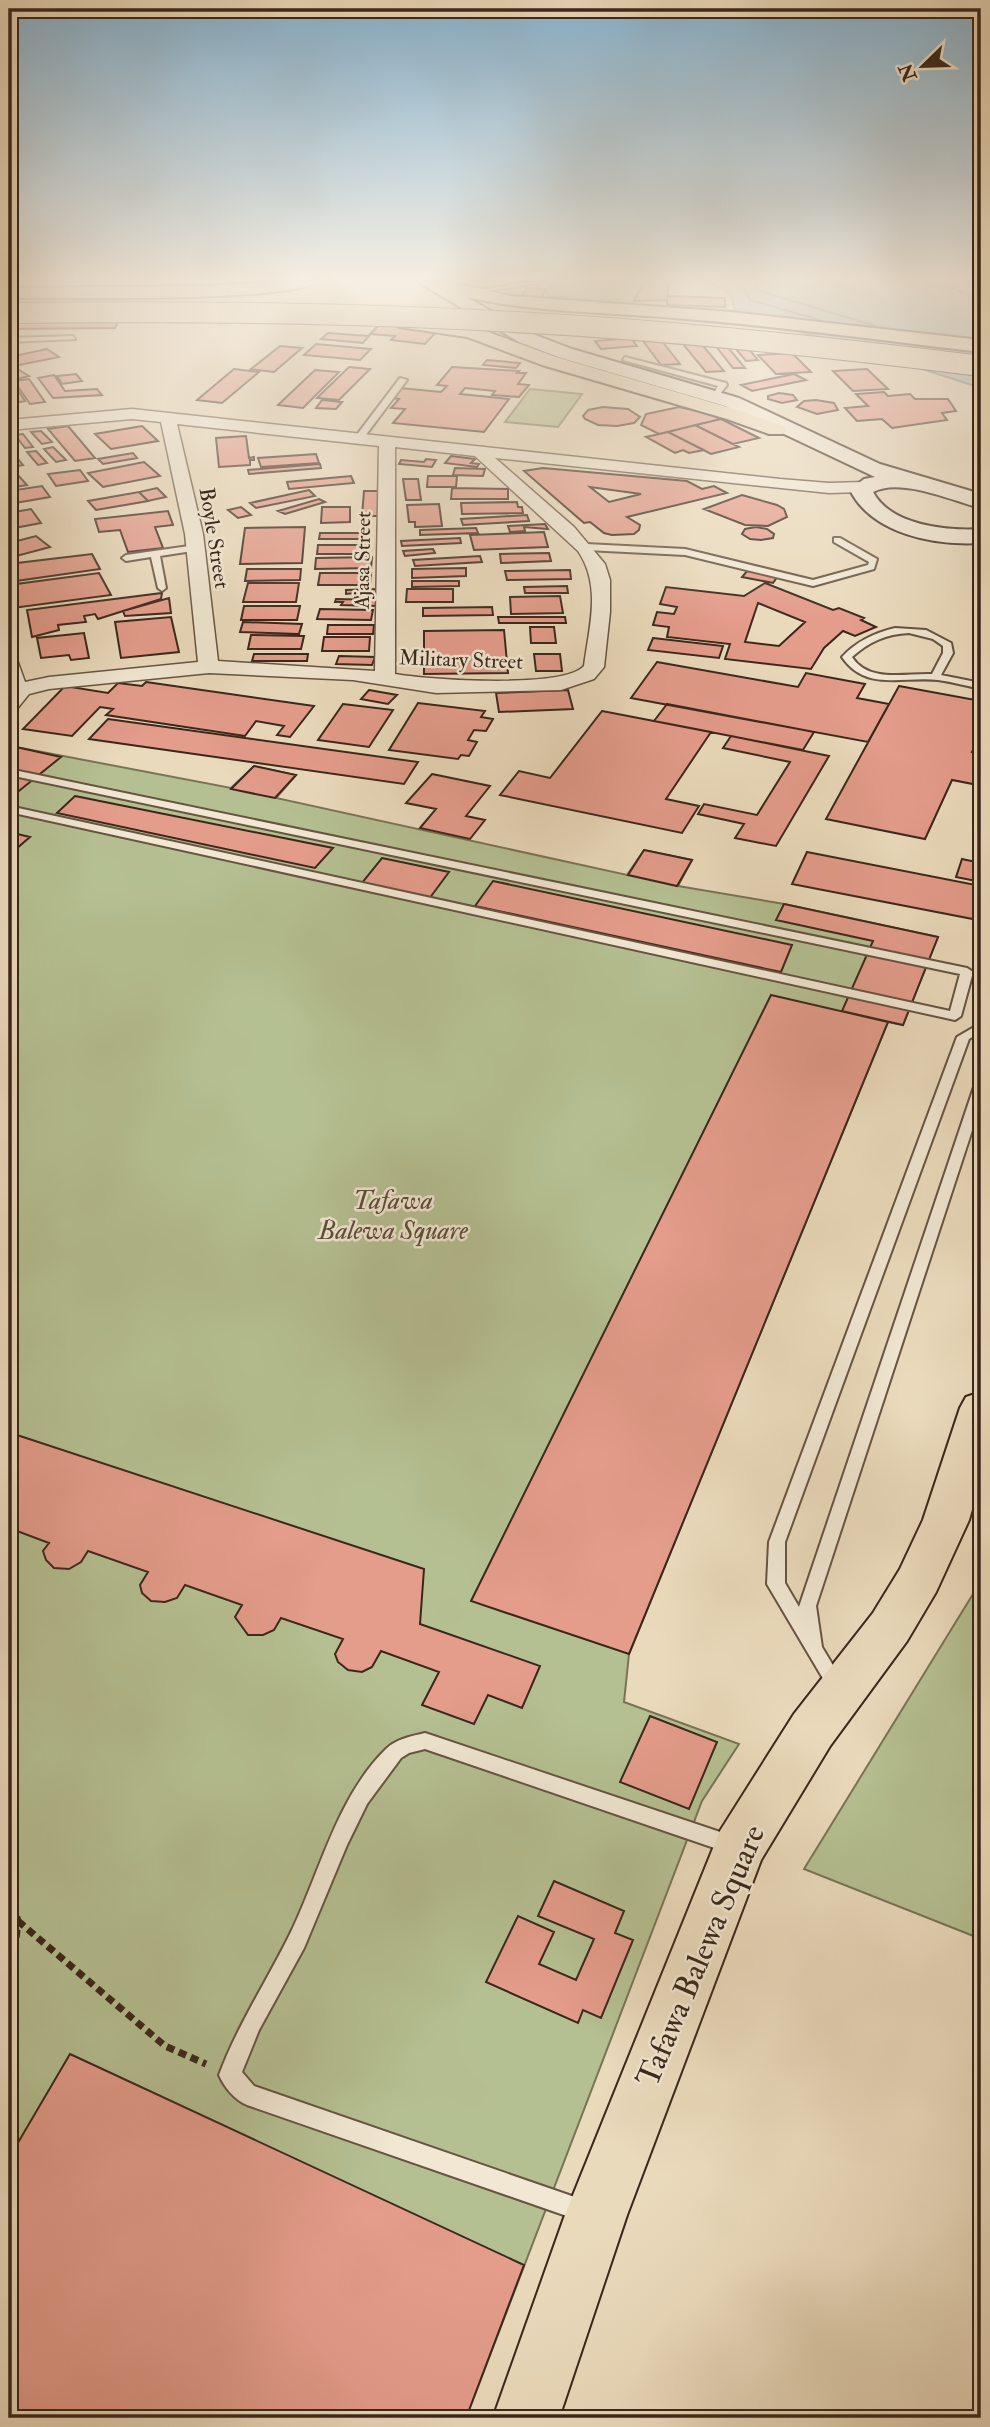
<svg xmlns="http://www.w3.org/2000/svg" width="990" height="2427" font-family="'IM FELL Double Pica',serif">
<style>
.green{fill:#b5c092;stroke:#787456;stroke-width:2}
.water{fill:#98bab6;stroke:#737f78;stroke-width:2}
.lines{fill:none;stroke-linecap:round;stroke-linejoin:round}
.shore{stroke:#6a7068;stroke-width:2}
.ferry{stroke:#524c41;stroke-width:2;stroke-dasharray:4.5 3.5;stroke-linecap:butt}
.building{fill:#e49c8b;stroke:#3b271a;stroke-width:2;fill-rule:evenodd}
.service-casing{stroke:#675442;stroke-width:4}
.minor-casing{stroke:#675442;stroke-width:3}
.secondary-casing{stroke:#3b271a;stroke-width:4}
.primary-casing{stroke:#3b271a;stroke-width:4}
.motorway-casing{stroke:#3b271a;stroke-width:4}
.path{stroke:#3b271a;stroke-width:7;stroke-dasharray:8 5;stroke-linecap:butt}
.service{fill:#f1e7d3;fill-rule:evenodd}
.minor{fill:#f1e7d3;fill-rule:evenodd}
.secondary{fill:#f1e7d3;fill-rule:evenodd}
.primary{fill:#eadabc;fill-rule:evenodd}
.motorway{fill:#eadabc;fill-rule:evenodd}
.motorway-bridge-casing{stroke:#3b271a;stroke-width:22;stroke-linecap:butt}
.motorway-bridge{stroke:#eadabc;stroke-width:20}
.labels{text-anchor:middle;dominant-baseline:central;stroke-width:5;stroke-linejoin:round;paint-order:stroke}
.far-street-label{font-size:21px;fill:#3b271a;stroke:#f1e7d3}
.park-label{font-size:26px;font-style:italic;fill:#5a4d38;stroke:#f1e7d3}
.near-street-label{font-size:32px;fill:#3b271a;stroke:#f1e7d3}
</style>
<rect width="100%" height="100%" fill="#eadabc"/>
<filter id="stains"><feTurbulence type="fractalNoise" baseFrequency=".00286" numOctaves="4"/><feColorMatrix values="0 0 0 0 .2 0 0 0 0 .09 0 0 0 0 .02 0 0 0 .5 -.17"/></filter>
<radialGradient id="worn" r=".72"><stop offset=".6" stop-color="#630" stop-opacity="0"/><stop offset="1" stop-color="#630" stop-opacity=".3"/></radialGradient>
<path class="green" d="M550,282H644L635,304L547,297Z
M530,389L582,394L558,427L505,422Z
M16,747L231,788L254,766L296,775L276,798L627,875L644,850L692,860L678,886L784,904L938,937L903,1025L888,1022L629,1654L624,1702L739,1744L702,1801L466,2418H9V753Z
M981,1581V1939L804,1869Z"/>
<path class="water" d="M710,282H981V388L841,343L736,314L731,295Z"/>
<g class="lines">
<path class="shore" d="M740,282L750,300L820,320
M754,282L759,291L876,326"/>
<path class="ferry" d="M936,282L981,299"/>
</g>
<path class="building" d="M644,282H669L667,300L634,301Z
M527,288L546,289L542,297L522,296Z
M667,296L725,298V307L667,305Z
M9,320H119L115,328L9,329Z
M380,324L438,330L425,344L391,340L395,336L370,334Z
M328,333L369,336L363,343L321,339Z
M658,336L680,364L661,365L640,337Z
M631,338L637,346L601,349L595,341Z
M711,340H722L745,368H733Z
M742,341L758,360L746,361L730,342Z
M700,342L724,371L706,372L682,343Z
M316,344L371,349L360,360L304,355Z
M280,346L302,348L274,372L251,369Z
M47,349L59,357L9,367V357Z
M792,353L811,372L776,374L758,355Z
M487,360L520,363L516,368L483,365Z
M349,367L370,369L339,400L317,398Z
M452,367L519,371L517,373H526L518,384L529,385L519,397L492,395L495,391L465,388L460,394L509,399L484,432L393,423L405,409L391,408L399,399L391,398L400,388L441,392L447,386L437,385Z
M16,368L29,376L9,381V370Z
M234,369L259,372L222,403L197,400Z
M867,369L888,389L853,391L833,371Z
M315,370L339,372L303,408L278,405Z
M76,374L82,381L62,384L57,376Z
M794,374L806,380L752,391L741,385Z
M54,375L65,391L97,389L102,395L53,398L38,378Z
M29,379L45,402L30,404L14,381Z
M13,383L25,401L9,404V384Z
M884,392L888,396L910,394L915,399H948L956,411L942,413L947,420L892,428L882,419L857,421L845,408L868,406L856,394Z
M779,393L793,395L797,400L782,403L768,399V396Z
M322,400L342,402L336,409L316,408Z
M816,400L834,403L838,410L817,414L797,407L804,401Z
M603,407L628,409L640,417L634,423L617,426L598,425L585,419L583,416L588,410Z
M679,407L707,413L721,419L659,434L641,425L646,414Z
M721,419L759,438L733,444L695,425Z
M695,425L739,447L711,454L668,432Z
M68,426L95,458L75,461L48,429Z
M142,426L158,441L111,449L95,434Z
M41,431L52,442L42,444L31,432Z
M668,432L704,450L689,453L683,450L675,453L646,437Z
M23,434L33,447L25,448L15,435Z
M246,436L249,458L254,457V460H250V465L219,467L216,438Z
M53,447L66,460L56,462L44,449Z
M36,451L47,463L38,465L27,452Z
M133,453L137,458L103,464L98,459Z
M9,454H14L23,465L9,468Z
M316,454L319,463L261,467L258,458Z
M451,456L475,459L471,463L479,464L477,467L445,463Z
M426,459L436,460L432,467L399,464L401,460L424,462Z
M144,462L160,476L103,487L88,473Z
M320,464L321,468L249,474L248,470Z
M455,468L485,469L483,476L453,475Z
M543,468L687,481L702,489L714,486L727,493L627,517L640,525L639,530L634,534L612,535L604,533L590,522L584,523L524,471ZM590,487L641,494L609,502Z
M80,470L88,481L56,486L48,474Z
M17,474L27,485L9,488V476Z
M351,476L354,483L289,489L287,482Z
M428,476H457L456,487H427Z
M403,479H418L421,500H406Z
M42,486L50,497L9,504V491Z
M157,488L166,497L148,501L139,492Z
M452,488L508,489V499H451Z
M309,490L315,496L256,508L250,503Z
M364,491H382L381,516H362Z
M139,492L148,501L96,510L88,501Z
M742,495L777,505L784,509L787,517L768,526L745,525L704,509Z
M319,499L325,502L285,514L278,511Z
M517,502L518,507H522L523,513L462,514L461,503Z
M439,504L442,526L415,527V522H409L407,505Z
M241,507L251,515L238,518L228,510Z
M322,507H350V522L321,523Z
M31,509L41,523L9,529V513Z
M168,511L173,525L155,527L163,548L128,552L120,530L99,532L95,519Z
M527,515L529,521L463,525L461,519Z
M545,524L548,529L524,527L525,531L510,532L508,526Z
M305,527L302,563L240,564L245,528Z
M756,527L767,529L774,534L773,538L761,540L750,539L742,534L745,529Z
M476,528L478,533L420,535V530Z
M544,532L548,547L474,550L470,535Z
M320,533H367L366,539H319Z
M36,536L50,547L9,558V543Z
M460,538L461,543L402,546L401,541Z
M318,545H368L367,554H317Z
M433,549L435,553L405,556L403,551Z
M549,553L551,561L501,563L500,554Z
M92,554L100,569L9,582V564Z
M480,556L482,562L415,566L413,560Z
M372,557L371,568L315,569L316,558Z
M466,568V576L412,578V569Z
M247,569H301L300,580L245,581Z
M570,570L571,579L507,580L505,571Z
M747,571L778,576L773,583L742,577Z
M99,573L111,595L13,608L9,598V585Z
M320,573H371L370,585H318Z
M412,581H459V586L412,587Z
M248,583H299L296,602H243Z
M765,583L833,610L839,608L864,618L861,620L876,627L855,636L843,631L824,648L811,669L725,659L730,644L667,637L669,627L653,625L657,612L674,614L677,607L660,604L666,587L744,596ZM758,603L805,622L779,646L745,642Z
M567,586L568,593H525L524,587Z
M380,589L381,597H355V593L346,594V590Z
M407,589H453V602H406Z
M162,593L161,599L98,619L95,614L84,616L86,622L58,625L59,630L32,637L27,610Z
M560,596L563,613L511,614L510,597Z
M169,598L171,613L125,616L123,611Z
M336,599L380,600L378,606L341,605L343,602H335Z
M244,606H300L297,620H241Z
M492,607L493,615L423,616V608Z
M320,609L373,610L371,620L317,619Z
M171,617L179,652L121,658L115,622Z
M498,617H565L566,623H499Z
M243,622L302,624L299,634L240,632Z
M328,625H374L373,634H327Z
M530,627H554L556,643H531Z
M504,630L508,673L424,674V631Z
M84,633L89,658L71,660L69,655L41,658L37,638Z
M251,635L304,636L301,649H248Z
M324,637H370L369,651H322Z
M653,638L723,646L719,658L648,650Z
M254,654H308L307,661H252Z
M534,654H560L562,671H536Z
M339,656L375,657L372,665L336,664Z
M657,662L798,687L806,673L865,684L857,698L889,704L868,742L631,698Z
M146,682L314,706L290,737L277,735L284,726L256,721L245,736L106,715L113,709L100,707L72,736L23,729L65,686L108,693L118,683L142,686Z
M899,686L981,701V733L972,752L981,754V778L978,785L952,780L925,839L826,819Z
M369,690L397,695L388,704L361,699Z
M568,690L573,709L499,712L496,693Z
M418,703L485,711L481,717L493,719L486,731L474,730L468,740L477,742L469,756L461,755L458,759L389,750Z
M343,704L393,710L369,747L318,740Z
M667,704L814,732L803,750L654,721Z
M602,711L711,732L666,799L699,806L682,833L500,795L519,771L550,778Z
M108,719L418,762L404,784L89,739Z
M731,736L829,756L776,846L735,838L744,824L698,814L704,804L757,815L790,762L723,748Z
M16,747L61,757L9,799V753Z
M254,766L296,775L275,798L231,789Z
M432,774L490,786L466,816L485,820L470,839L420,828L436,809L406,803Z
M75,796L333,848L315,868L57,813Z
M9,832L30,837L9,855Z
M644,850L692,860L677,886L628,875Z
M807,852L981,886V909L978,920L792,884Z
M382,858L449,872L429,899L361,884Z
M962,859L981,863V882L956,877Z
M493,881L792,945L781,972L475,906Z
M784,904L938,937L903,1025L842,1011L873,941L776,920Z
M771,995L888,1022L629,1654L471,1601Z
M17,1435L424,1569L420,1624L540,1666L522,1708L488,1695L474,1724L422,1705L439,1672L381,1651L372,1667L362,1672L348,1670L338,1662L335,1654L343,1639L281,1618L274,1630L263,1635H248L235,1617L242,1605L185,1585L177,1598L165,1602L151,1601L142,1593L140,1585L148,1572L88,1551L81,1562L69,1569L54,1568L46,1560L43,1551L49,1543L9,1528V1439Z
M650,1716L717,1742L689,1809L620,1782Z
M554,1881L624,1911L615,1933L633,1940L601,2018L583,2010L578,2023L486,1982L518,1916L554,1932L539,1964L576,1980L594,1939L538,1916Z
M70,2054L524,2265L466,2418H9V2158Z"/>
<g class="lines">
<g class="service-casing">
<path id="service" d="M444,282C455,281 465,289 477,289C500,289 522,280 545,282L474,293Z
M73,336L75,339L9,342V338Z
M625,357L726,383L727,385L717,398H711L718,386L623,360Z
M400,378L407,380L362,440H356V436Z
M834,538H840L877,559L874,569L813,586L685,555L586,550L582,547L586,544L685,549L813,580L868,565L869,562L834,542Z
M196,545L200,548L199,550L160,556L166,588L162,591L158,588L151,557L126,561L122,558L126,555Z
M895,628L926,630L951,643L953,653L941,675L981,683V689C967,686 953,682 938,680C903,676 866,692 842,657C857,641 874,633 895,628ZM909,633L933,639L943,646V653L932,674C905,673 869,683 852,657C869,642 886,634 909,633Z
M9,769L967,968L973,972L961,1016L955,1020L9,812V806L950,1011L960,974L9,775Z
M981,1023V1032L969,1039L785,1542V1583L799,1607L975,1084L981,1080V1103L816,1606L822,1647L846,1687L843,1692L837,1695L831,1692L767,1584L769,1542L957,1037Z
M425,1733L732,1836L739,1839L742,1845L739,1851L732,1854L425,1749L409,1753L401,1758L367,1804L347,1845L304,1948L259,2030L242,2072L254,2086L592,2203L595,2211L592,2219L584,2222L247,2105C235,2100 224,2087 219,2075C238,2024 267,1981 291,1932C320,1872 337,1797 386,1749C396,1739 412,1736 425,1733Z"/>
</g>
<g class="minor-casing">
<path id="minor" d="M132,409L780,479L829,483L863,482L871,487L863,492L829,493L495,458L574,527L605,564L610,580V612L604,667L594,679L561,690L436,693L353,680L209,673L49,689L29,694L16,710L9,712V655L16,657L25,682L49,677L198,662L185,534L161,422L132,419L9,430V420ZM177,424L379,446L375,671L218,661L203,534ZM395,447L475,456L578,551C602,586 589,627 584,666C564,689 428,680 395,674Z"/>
</g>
<g class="secondary-casing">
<path id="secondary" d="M418,282H439L533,334L572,349L739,398L880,464L981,494V508C953,501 900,477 873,492C891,526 948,531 981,529V543C935,546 872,534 850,490L864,479L875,477L725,406L558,357L519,342Z"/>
</g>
<g class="primary-casing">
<path id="primary" d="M981,1392V1478L969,1520L936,1592L907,1641L830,1746L761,1860L627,2215L559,2418H493L565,2215L720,1831L794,1714L873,1613L900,1569L923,1520L960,1408L966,1397Z"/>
</g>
<g class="motorway-casing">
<path id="motorway" d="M273,282H315C297,302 50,298 9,298V288L206,286Z
M424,282H449L511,296L731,312L981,340V352C879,340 777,326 674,318C591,311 507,313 427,286Z
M405,318L477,328L556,357L741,411L783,426L786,430L783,434H769L727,419L542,365L467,337L399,327L396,323Z"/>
</g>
<path class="path" d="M9,1892L18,1921L9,2003
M18,1921L165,2046L206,2064"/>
<use href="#service" class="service"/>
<use href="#minor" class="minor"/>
<use href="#secondary" class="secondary"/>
<use href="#primary" class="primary"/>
<use href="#motorway" class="motorway"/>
<g class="motorway-bridge-casing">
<path id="motorway-bridge" d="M9,313C171,311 334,312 496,321C658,329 820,346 981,366"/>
</g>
<use href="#motorway-bridge" class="motorway-bridge"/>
</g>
<linearGradient id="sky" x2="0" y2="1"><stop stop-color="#88b6d4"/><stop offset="0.45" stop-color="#f6eee1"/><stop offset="1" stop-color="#f6eee1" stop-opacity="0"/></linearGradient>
<rect width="990" height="621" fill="url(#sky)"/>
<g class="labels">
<g class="far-street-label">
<text transform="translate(214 538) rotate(81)">Boyle Street</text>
<text transform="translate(363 560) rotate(-89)">Ajasa Street</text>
<text transform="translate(461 660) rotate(2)">Military Street</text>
</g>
<g class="park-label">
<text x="393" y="1201">Tafawa<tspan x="393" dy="30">Balewa Square</tspan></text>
</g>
<g class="near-street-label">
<text transform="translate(701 1956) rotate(-67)">Tafawa Balewa Square</text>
</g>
</g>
<rect width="990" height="2427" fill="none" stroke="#eadabc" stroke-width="35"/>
<rect x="10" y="10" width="969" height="2406" fill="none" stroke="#3b271a" stroke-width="3.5"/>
<rect x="18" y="18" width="955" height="2392" fill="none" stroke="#3b271a" stroke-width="2"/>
<g transform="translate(923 66) rotate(247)" stroke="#f1e7d3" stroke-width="5" paint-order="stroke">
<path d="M0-5L12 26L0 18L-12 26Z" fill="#3b271a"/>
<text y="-10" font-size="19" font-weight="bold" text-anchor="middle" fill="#3b271a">N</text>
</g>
<rect width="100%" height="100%" filter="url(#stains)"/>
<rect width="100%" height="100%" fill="url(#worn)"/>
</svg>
